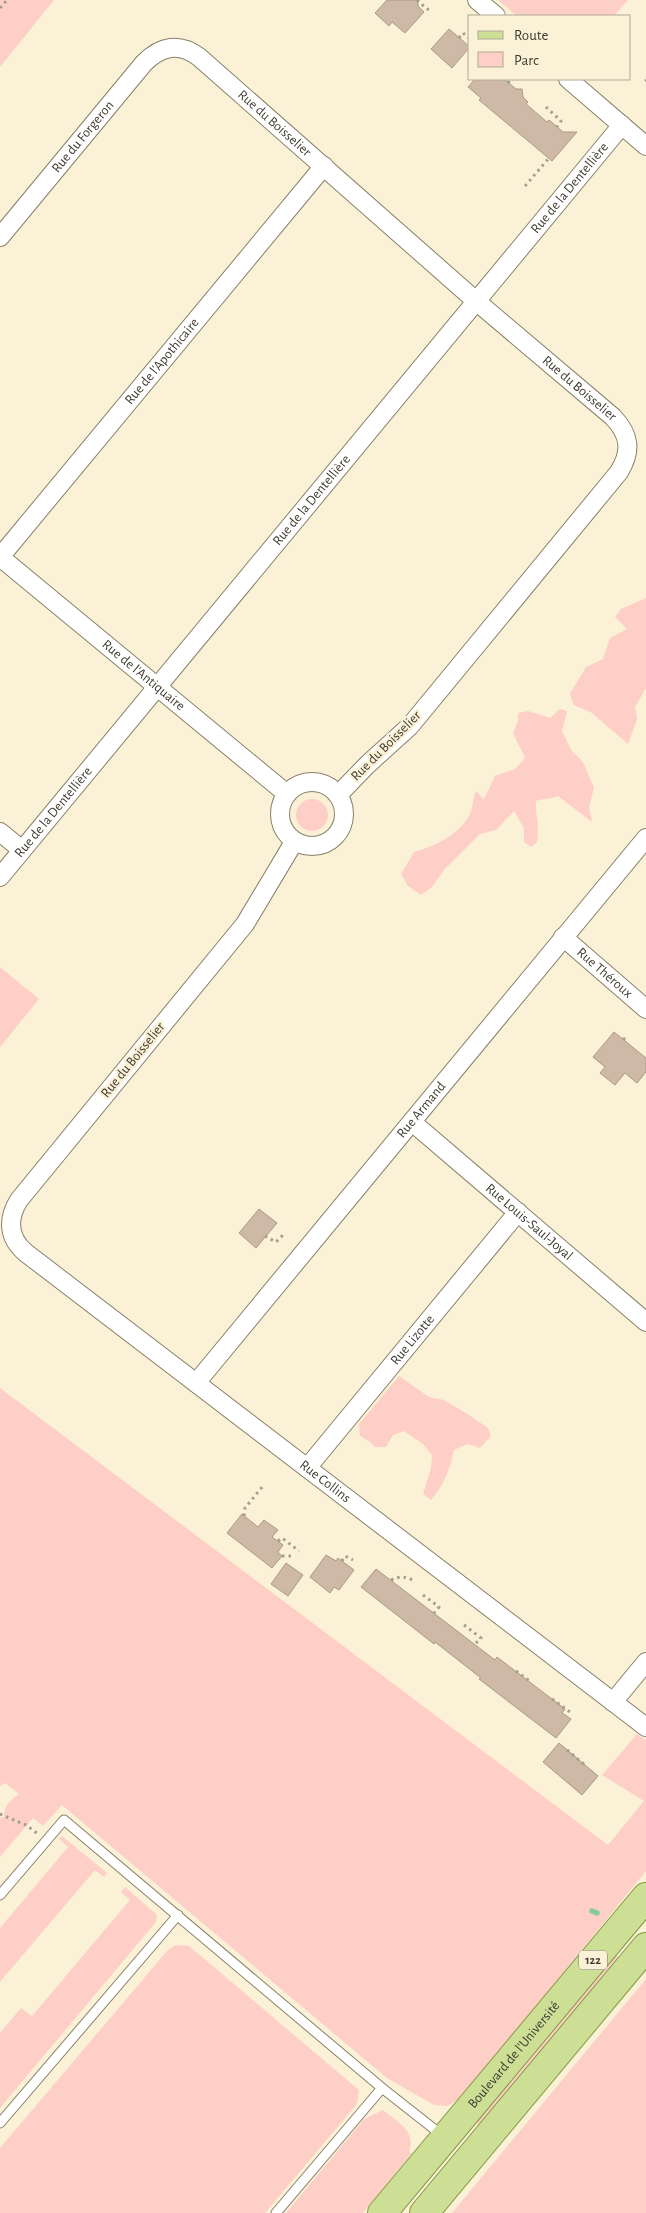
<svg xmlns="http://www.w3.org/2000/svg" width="646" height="2213" font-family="'Alegreya Sans',sans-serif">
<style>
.green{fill:#fecfc6}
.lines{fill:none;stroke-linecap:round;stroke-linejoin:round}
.stream{stroke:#8c9;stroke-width:5.5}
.building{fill:#ceb8a6;stroke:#ad9886}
.lane-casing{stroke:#898069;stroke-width:11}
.street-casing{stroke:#898069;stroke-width:20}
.primary-casing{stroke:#869844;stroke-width:30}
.path{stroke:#a59e8b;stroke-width:3;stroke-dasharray:2.5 4;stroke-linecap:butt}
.lane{stroke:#fff;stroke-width:9}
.street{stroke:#fff;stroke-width:18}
.primary{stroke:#cddf94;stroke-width:28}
.labels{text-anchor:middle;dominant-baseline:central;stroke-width:5;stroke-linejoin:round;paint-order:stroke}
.shield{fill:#faf1d7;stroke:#787264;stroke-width:1}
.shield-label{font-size:12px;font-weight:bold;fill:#403c32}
.street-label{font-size:14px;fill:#403c32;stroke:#faf1d7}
</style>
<rect width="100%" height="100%" fill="#faf1d7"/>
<path class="green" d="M0,0H54L0,67Z
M498,0H628L614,16H517Z
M646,598V688L635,707L637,719L628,744L592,713L574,705L570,694L586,667L603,659L610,638L627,629L615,617L621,609Z
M560,709L567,711L562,731L571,750L583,762L594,788L589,807L592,822L558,796C551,799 544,798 536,801C535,816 540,825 537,842L531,847L524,842V828L514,811L496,830L480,834L444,870L432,887L421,895L408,886L401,874L414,852C434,847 460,834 470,814C473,807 473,798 476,791L484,799L495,776L515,769L525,758L513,733L518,721V713L528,711L550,718Z
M296 815a16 16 0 1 1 32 0a16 16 0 1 1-32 0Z
M0,967L39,999L0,1047Z
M399,1376L429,1397L444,1400L469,1415L488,1428L491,1436L480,1448L468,1444L454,1450C450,1469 444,1485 431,1500L423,1494L431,1468L432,1455L423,1444L404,1431L393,1435L386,1447H375L369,1441L360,1436L359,1424Z
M0,1388L608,1845L644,1801L602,1775L637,1734L646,1740V1871L462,2097L448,2106L434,2105L387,2078L62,1805L43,1826L33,1818L0,1857V1818L4,1817C5,1804 9,1801 19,1794L5,1783L0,1786Z
M62,1836L107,1873L104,1877L95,1870L0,1982V1928L68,1847L59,1839Z
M125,1887L157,1915L156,1922L0,2108V2033L21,2008L32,2016L130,1900L121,1892Z
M182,1945L189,1946L359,2090L357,2104L265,2213H0V2148L167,1951L174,1946Z
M613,1953L619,1957L577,2014L481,2127L475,2121Z
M646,1979V2213H452Z
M383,2110C396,2121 417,2131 409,2151L411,2154L363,2213H286L364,2119Z"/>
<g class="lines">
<path class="stream" d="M592,1911L597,1913"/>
</g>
<path class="building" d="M387,0H418V6L424,12L405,33L392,22L389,26L375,13Z
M449,29L470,47L452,68L431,49Z
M475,79H504L516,89H522L523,97L528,102L526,104L547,122L549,120L563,132H577L552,161L479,100L481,98L468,87Z
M614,1032L646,1058V1072L637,1083L625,1073L615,1085L600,1073L605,1067L593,1057Z
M259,1209L277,1223L256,1248L239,1233Z
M242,1514L258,1527L264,1520L278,1530L272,1537L283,1545L278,1552L282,1556L272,1568L227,1533Z
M326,1555L336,1561L338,1558L354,1570L339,1590L334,1587L330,1593L310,1577Z
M286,1563L303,1575L288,1596L271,1584Z
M376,1569L495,1660L497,1657L565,1709L562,1713L571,1719L556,1738L479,1679L481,1678L435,1642L434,1644L361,1587Z
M559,1743L598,1776L582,1795L543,1762Z"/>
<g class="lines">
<g class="lane-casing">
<path id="lane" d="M0,1895L64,1820L382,2088L443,2136
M0,2123L178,1915
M276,2213L382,2088"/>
</g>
<g class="street-casing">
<g id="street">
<path d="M477,0L496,16"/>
<path d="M568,79L646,146"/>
<path id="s1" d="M0,237L144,63C161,46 179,42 199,57L476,301L613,417C630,435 632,451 619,472L410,726L367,765L338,795"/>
<path id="s2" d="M0,557L324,166"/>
<path id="s3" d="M0,557L287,794"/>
<circle cx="312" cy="814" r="32"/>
<path d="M0,832L22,850"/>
<path id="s4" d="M294,842L245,924L19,1200C7,1219 8,1238 26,1253L646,1727"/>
<path id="s5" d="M0,877L622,125"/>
<path id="s6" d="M563,937L646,1009"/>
<path id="s7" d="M412,1122L646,1322"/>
<path id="s8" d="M196,1383L646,838"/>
<path id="s9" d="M307,1468L518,1212"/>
<path d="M613,1702L646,1662"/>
</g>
</g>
<g class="primary-casing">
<g id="primary">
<path id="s10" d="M382,2213L646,1897"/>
<path d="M424,2213L646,1947"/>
</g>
</g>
<path class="path" d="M417,0L427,9L432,10
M0,8L7,0
M459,38L463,33L470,39
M645,81L646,80
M508,83L511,79
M546,107L561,121L557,127
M525,186L549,158
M624,1040V1035
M265,1236L276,1242L284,1234
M244,1516L245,1508L263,1486
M278,1541L282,1538L299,1551
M282,1556H295
M342,1561L345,1556L353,1560
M391,1580C400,1576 406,1576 414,1581
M423,1595L439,1607L434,1613
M464,1625L481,1638L475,1644
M516,1671L531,1682
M552,1699L570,1712
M567,1750L585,1765
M0,1814L26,1825L38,1834"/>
<use href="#lane" class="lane"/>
<use href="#street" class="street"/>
<use href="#primary" class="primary"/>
</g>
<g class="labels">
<rect class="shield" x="579" y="1950.5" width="28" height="19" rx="4"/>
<g class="shield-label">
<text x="593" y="1960">122</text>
</g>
<g class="street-label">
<text stroke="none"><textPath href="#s1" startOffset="388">Rue du Boisselier</textPath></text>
<text stroke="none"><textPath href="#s1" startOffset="130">Rue du Forgeron</textPath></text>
<text stroke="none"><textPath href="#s5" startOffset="894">Rue de la Dentellière</textPath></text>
<text stroke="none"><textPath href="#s2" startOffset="254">Rue de l'Apothicaire</textPath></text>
<text stroke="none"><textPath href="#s1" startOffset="792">Rue du Boisselier</textPath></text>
<text stroke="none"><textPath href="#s5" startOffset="489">Rue de la Dentellière</textPath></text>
<text stroke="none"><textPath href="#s3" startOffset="186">Rue de l'Antiquaire</textPath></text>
<text transform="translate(386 746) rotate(-45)">Rue du Boisselier</text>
<text stroke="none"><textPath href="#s5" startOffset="84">Rue de la Dentellière</textPath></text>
<text stroke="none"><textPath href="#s6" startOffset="55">Rue Théroux</textPath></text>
<text transform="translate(133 1060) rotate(-51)">Rue du Boisselier</text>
<text stroke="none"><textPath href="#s8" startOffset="354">Rue Armand</textPath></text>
<text stroke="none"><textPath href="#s7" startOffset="154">Rue Louis-Saul-Joyal</textPath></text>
<text stroke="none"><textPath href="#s9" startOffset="166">Rue Lizotte</textPath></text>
<text stroke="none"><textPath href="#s4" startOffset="888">Rue Collins</textPath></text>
<text stroke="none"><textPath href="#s10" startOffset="206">Boulevard de l'Université</textPath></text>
</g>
</g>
<rect x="468" y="15" width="162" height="65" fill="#faf1d7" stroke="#b0a995"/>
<rect x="478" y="31" width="25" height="8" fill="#cddf94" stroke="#b0a995"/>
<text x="514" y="40" font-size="15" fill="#403c32">Route</text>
<rect x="478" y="52" width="25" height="15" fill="#fecfc6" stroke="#b0a995"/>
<text x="514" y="65" font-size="15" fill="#403c32">Parc</text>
</svg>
